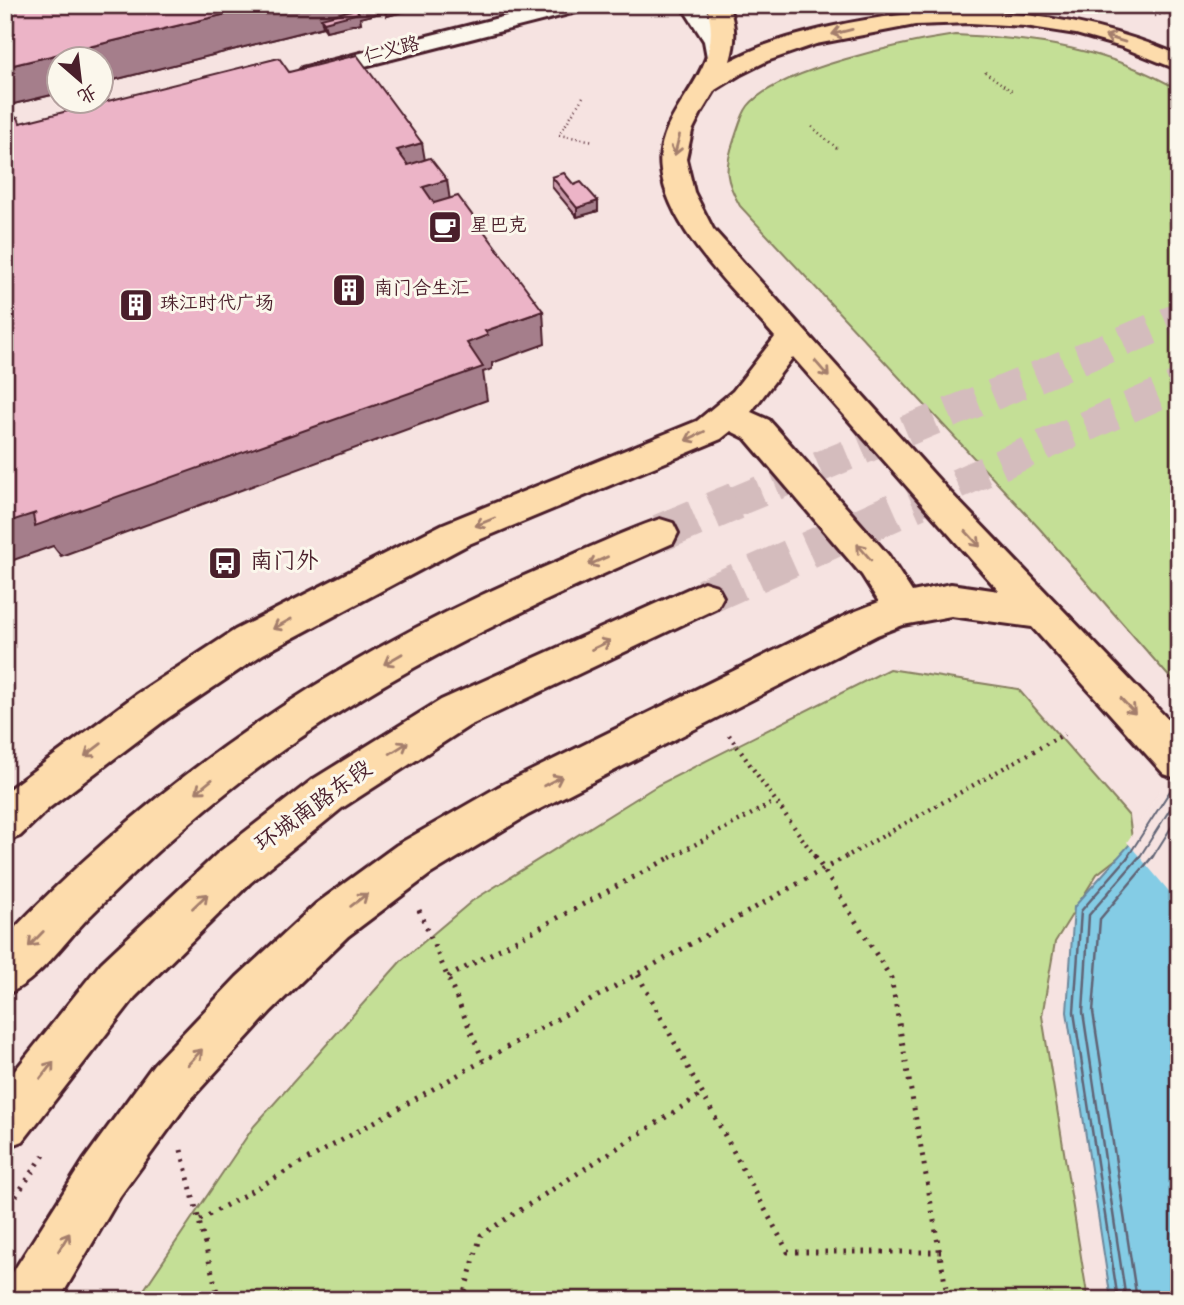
<svg xmlns="http://www.w3.org/2000/svg" width="1184" height="1305" font-family="Dekko,'LXGW WenKai TC',sans-serif">
<style>
.green{fill:#c4df96;stroke:#877f60;stroke-width:2}
.water{fill:#84cce5;stroke:#6d879b;stroke-width:2}
.pier{fill:#f6e3e1}
.lines{fill:none;stroke-linecap:round;stroke-linejoin:round}
.shore-far1{stroke:#616475;stroke-width:2}
.shore{stroke:#616475;stroke-width:2.5}
.primary-tunnel-far1{stroke:#d4bcbd;stroke-width:31;stroke-dasharray:31 16;stroke-linecap:butt}
.primary-tunnel{stroke:#d4bcbd;stroke-width:38;stroke-dasharray:38 19;stroke-linecap:butt}
.street-casing{stroke:#4a1f2b;stroke-width:6}
.secondary-casing{stroke:#4a1f2b;stroke-width:6}
.primary-casing{stroke:#4a1f2b;stroke-width:6}
.path-far2{stroke:#4a1f2b;stroke-width:2.5;stroke-dasharray:1 3.5;stroke-linecap:butt}
.path-far1{stroke:#4a1f2b;stroke-width:4.5;stroke-dasharray:2 5;stroke-linecap:butt}
.path{stroke:#4a1f2b;stroke-width:5;stroke-dasharray:2.5 7;stroke-linecap:butt}
.street{fill:#fbf7ec;fill-rule:evenodd}
.secondary{fill:#fbf7ec;fill-rule:evenodd}
.primary{fill:#fddcac;fill-rule:evenodd}
.wall{fill:#cb9bab;stroke:#4a1f2b;stroke-width:2}
.shaded-wall{fill:#a57e8b;stroke:#4a1f2b;stroke-width:2}
.building{fill:#ecb4c7;stroke:#4a1f2b;stroke-width:2}
.oneway{stroke:#a47e6c}
.labels{text-anchor:middle;dominant-baseline:central;stroke-width:6;stroke-linejoin:round;paint-order:stroke}
.far-street-label{font-size:19px;fill:#4a1f2b;stroke:#fbf7ec}
.far-poi-label{font-size:19px;fill:#4a1f2b;stroke:#fbf7ec;text-anchor:start}
.poi-label{font-size:23px;fill:#4a1f2b;stroke:#fbf7ec;text-anchor:start}
.street-label{font-size:23px;fill:#4a1f2b;stroke:#fbf7ec}
</style>
<rect width="100%" height="100%" fill="#f6e3e1"/>
<filter id="ink" filterUnits="userSpaceOnUse"><feTurbulence type="fractalNoise" baseFrequency=".0143" numOctaves="2"/><feDisplacementMap in="SourceGraphic" scale="14" xChannelSelector="R" yChannelSelector="G"/><feConvolveMatrix kernelMatrix="1 2 1 2 8 2 1 2 1" color-interpolation-filters="sRGB"/></filter>
<g filter="url(#ink)">
<path class="green" d="M955,35C1035,38 1109,49 1179,90V688L1039,528L740,206C725,179 724,170 734,140C738,129 741,115 748,106C778,69 908,42 955,35Z
M889,669L1018,689L1129,816L1133,846L1097,874L1055,942L1042,1016L1088,1300H137L254,1126L401,961L472,901L658,785Z"/>
<path class="water" d="M1179,765V1300H1111L1067,1012L1074,907L1130,844Z"/>
<path class="pier" d="M1179,761V903L1127,842Z"/>
<g class="lines">
<path class="shore-far1" d="M1127,858L1177,780
M1139,858L1179,795
M1152,858L1179,815"/>
<path class="shore" d="M1118,1300L1074,1012L1081,911L1129,856
M1126,1300L1083,1012L1089,915L1140,856
M1137,1300L1093,1012L1100,919L1153,856"/>
<path class="primary-tunnel-far1" d="M732,503L1179,318
M914,503L1179,385"/>
<path class="primary-tunnel" d="M660,533L736,501
M704,597L918,501"/>
<g class="street-casing">
<path id="street" d="M681,5H703L726,41L729,63L725,68H709L704,41Z
M896,5H920L921,7L910,14Z"/>
</g>
<g class="secondary-casing">
<path id="secondary" d="M549,5H587L584,10L310,80L302,78L298,73L302,68Z"/>
</g>
<g class="primary-casing">
<path id="primary" d="M706,5H728C736,26 736,40 730,61C761,44 796,35 830,27C949,0 1067,8 1179,55V70L1122,47L1076,34L1025,26L970,23L915,25L816,44L767,61L741,74L715,90L701,113L692,131L686,159L694,192L713,229L947,489L1179,731V779L1164,774L1032,627L951,616L903,625L877,635L528,815L429,875L348,936L271,1011L190,1100L120,1196L59,1300H5L8,1280L84,1160L154,1064L237,977L316,904L397,845L498,787L851,613L879,602L862,575L745,438L731,431L721,439L469,544L263,654L165,720L49,808L20,836L5,842V792L137,694L235,630L443,524L697,421L733,391L775,337C736,291 669,232 661,170C652,107 731,75 706,5ZM793,357L999,591L951,584L912,592L888,555L769,420L751,412Z
M660,519L673,523L678,533L673,543C510,615 362,683 222,796C176,833 132,874 89,917C64,942 39,981 5,995V938C162,774 339,654 547,566C585,550 622,532 660,519Z
M704,582L717,586L723,597L717,608L469,726L342,808L250,883L135,997L23,1141L5,1148V1083L101,963L218,853L312,780L441,700Z"/>
</g>
<path class="path-far2" d="M1155,16L1179,9
M985,72L1013,92
M583,97L559,135L594,141
M812,127L838,149"/>
<path class="path-far1" d="M729,735L816,858
M670,858L774,802
M844,858L1064,734"/>
<path class="path" d="M815,856L891,978L948,1300
M419,910L483,1060
M638,975L788,1252H941
M448,977L673,856
M181,1150L219,1300
M5,1212L44,1155
M200,1220L847,856
M462,1300L481,1235L702,1094"/>
<use href="#street" class="street"/>
<use href="#secondary" class="secondary"/>
<use href="#primary" class="primary"/>
</g>
<path class="wall" d="M5,5H412L409,6L410,10L387,16L384,12L360,18L361,23L326,31L323,27L102,83V60L60,93L5,106Z
M552,177L574,185L598,201V211L577,217L552,187Z"/>
<path class="shaded-wall" d="M264,5H383L384,12L360,18L361,23L326,31L324,22L321,18L323,27L102,83V60H60V93L5,106V67Z
M384,5H412L409,6L410,10L387,16Z
M422,143L428,178L404,185L397,150Z
M447,180L452,215L429,222L423,187Z
M598,201V211L577,217V208Z
M543,311L545,344L492,363V369L483,372L487,400L61,556L53,546L5,563V523L467,343L485,331Z"/>
<path class="building" d="M5,5H264L5,67Z
M356,9L359,13L324,22L321,18Z
M357,55L422,143L397,150L408,165L430,158L447,180L423,187L434,203L458,196L543,311L485,331L488,335L467,343L483,367L35,526L33,515L36,513L5,523V121L18,117L20,123L279,58L289,72Z
M564,173L574,185L581,182L598,201L577,208L552,177Z"/>
<defs><path id="oneway-shaft" d="M-6 0H5M1.5-3L5.5 0L1.5 3" fill="none" stroke-width="1.6" stroke-linecap="round" stroke-linejoin="round" transform="scale(1.75)"/></defs>
<g class="oneway">
<use href="#oneway-shaft" transform="translate(842 32) rotate(166)"/>
<use href="#oneway-shaft" transform="translate(1115 39) rotate(-163)"/>
<use href="#oneway-shaft" transform="translate(677 145) rotate(104)"/>
<use href="#oneway-shaft" transform="translate(822 369) rotate(49)"/>
<use href="#oneway-shaft" transform="translate(695 436) rotate(155)"/>
<use href="#oneway-shaft" transform="translate(485 522) rotate(158)"/>
<use href="#oneway-shaft" transform="translate(973 539) rotate(47)"/>
<use href="#oneway-shaft" transform="translate(864 552) rotate(-131)"/>
<use href="#oneway-shaft" transform="translate(598 561) rotate(156)"/>
<use href="#oneway-shaft" transform="translate(282 624) rotate(151)"/>
<use href="#oneway-shaft" transform="translate(601 645) rotate(-25)"/>
<use href="#oneway-shaft" transform="translate(393 659) rotate(150)"/>
<use href="#oneway-shaft" transform="translate(1128 706) rotate(47)"/>
<use href="#oneway-shaft" transform="translate(399 748) rotate(-32)"/>
<use href="#oneway-shaft" transform="translate(93 750) rotate(143)"/>
<use href="#oneway-shaft" transform="translate(553 781) rotate(-27)"/>
<use href="#oneway-shaft" transform="translate(204 786) rotate(141)"/>
<use href="#oneway-shaft" transform="translate(359 900) rotate(-37)"/>
<use href="#oneway-shaft" transform="translate(200 901) rotate(-44)"/>
<use href="#oneway-shaft" transform="translate(36 939) rotate(134)"/>
<use href="#oneway-shaft" transform="translate(195 1057) rotate(-47)"/>
<use href="#oneway-shaft" transform="translate(47 1070) rotate(-52)"/>
<use href="#oneway-shaft" transform="translate(64 1242) rotate(-58)"/>
</g>
</g>
<defs>
<g id="cafe-square" transform="scale(1.75)"><rect x="-9" y="-9" width="18" height="18" rx="4" fill="#4a1f2b" stroke="#fbf7ec"/><path d="M-5.5-4.5H6V0H3Q3 3.5 0 3.5H-2.5Q-5.5 3.5-5.5 0ZM3-3.2v2h1.7v-2ZM-6 4.5H4V6H-6Z" fill="#fff"/></g>
<g id="building-square" transform="scale(1.75)"><rect x="-9" y="-9" width="18" height="18" rx="4" fill="#4a1f2b" stroke="#fbf7ec"/><path d="M-4-6H4V6H1V3H-1V6H-4ZM-2.5-4.3h1.7v1.8h-1.7ZM.8-4.3h1.7v1.8H.8ZM-2.5-1h1.7V.8h-1.7ZM.8-1h1.7V.8H.8Z" fill="#fff"/></g>
<g id="bus-square" transform="scale(1.75)"><rect x="-9" y="-9" width="18" height="18" rx="4" fill="#4a1f2b" stroke="#fbf7ec"/><path d="M-5-6H5V4H4V6H2V4H-2V6H-4V4H-5ZM-3.5-4V0h7V-4ZM-3.5 1.2v1.5H-2V1.2ZM2 1.2v1.5H3.5V1.2Z" fill="#fff"/></g>
</defs>
<g fill-rule="evenodd">
<use href="#cafe-square" x="445" y="227"/>
<use href="#building-square" x="349" y="290"/>
<use href="#building-square" x="136" y="305"/>
<use href="#bus-square" x="225" y="563"/>
</g>
<g class="labels">
<g class="far-street-label">
<text transform="translate(392 52) rotate(-14)">仁义路</text>
</g>
<g class="far-poi-label">
<text x="470" y="227">星巴克</text>
<text x="374" y="290">南门合生汇</text>
<text x="160" y="305">珠江时代广场</text>
</g>
<g class="poi-label">
<text x="250" y="563">南门外</text>
</g>
<g class="street-label">
<text transform="translate(315 808) rotate(-36)">环城南路东段</text>
</g>
</g>
<rect width="1184" height="1305" fill="none" stroke="#fbf7ec" stroke-width="28"/>
<rect x="14" y="14" width="1156" height="1277" fill="none" stroke="#4a1f2b" stroke-width="2.5" filter="url(#ink)"/>
<g transform="translate(80 80) rotate(152)"><circle r="33" fill="#fbf7ec" stroke="#b4a19f" stroke-width="2"/>
<path d="M0-5L12 26L0 18L-12 26Z" fill="#4a1f2b"/>
<text y="-10" font-size="19" font-weight="bold" text-anchor="middle" fill="#4a1f2b">北</text>
</g>
</svg>
